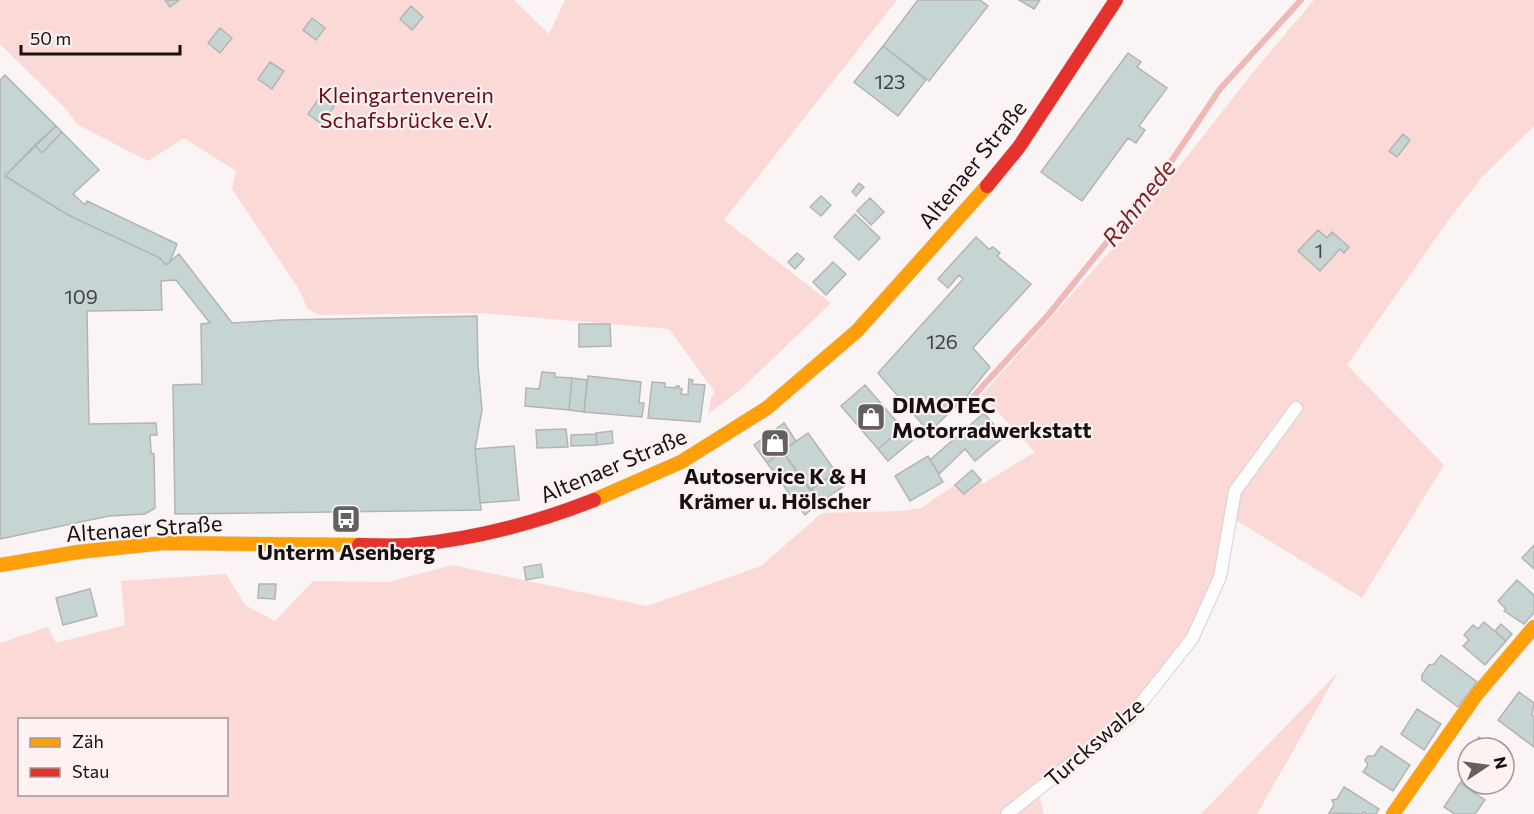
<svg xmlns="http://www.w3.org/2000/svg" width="1534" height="814" font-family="Commissioner,sans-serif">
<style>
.green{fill:#fbd9d7;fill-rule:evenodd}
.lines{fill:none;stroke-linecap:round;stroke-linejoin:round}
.stream{stroke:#f0b9b7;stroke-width:6}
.building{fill:#c6d5d4;stroke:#b4b4b3;stroke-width:1.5}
.lane-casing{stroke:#d7d2d2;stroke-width:14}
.slow-casing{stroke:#d7d2d2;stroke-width:15}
.jam-casing{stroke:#d7d2d2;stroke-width:15}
.lane{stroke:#fefdfd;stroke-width:12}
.slow{stroke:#ff9f0a;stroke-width:14}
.jam{stroke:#e5322d;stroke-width:14}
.labels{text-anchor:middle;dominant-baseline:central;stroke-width:4.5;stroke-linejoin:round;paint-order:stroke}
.number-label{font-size:20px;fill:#414242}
.park-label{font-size:22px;fill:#660d16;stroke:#fdf2f1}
.street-label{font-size:22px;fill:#151111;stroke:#fdf2f1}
.poi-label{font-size:22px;font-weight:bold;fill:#151111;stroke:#fdf2f1}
.water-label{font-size:24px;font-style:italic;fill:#7a2326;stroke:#fdf2f1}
</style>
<rect width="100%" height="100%" fill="#faf4f4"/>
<path class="green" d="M0,0H514L549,34L565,0H897L724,220L831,303L740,390L708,414L711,398L715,392L669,329L480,313L319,315L307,308L300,291L232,189L236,171L184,138L148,161L78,125L65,108L0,44Z
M1314,0H1534V126L1483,176L1450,218L1347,365L1444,465L1362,598L1236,520L1223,583L1138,716L1039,796L1044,814H0V643L48,627L56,643L125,625L121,581L226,574L245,605L275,621L313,581L389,582L452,565L647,606L761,566L822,513L902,511L921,508L955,485L965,494L978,482L984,483L1035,452L982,395L1131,228L1254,71ZM20,720H226V794H20Z
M1338,672L1257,814H1201Z"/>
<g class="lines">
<path class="stream" d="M971,399L1049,314L1166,169L1220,89L1301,0"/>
</g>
<path class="building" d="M165,0H179L170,7Z
M918,0H980L988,6L929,81L883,46Z
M1019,0H1040L1034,9Z
M411,6L423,17L412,30L400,19Z
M312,18L325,28L316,40L303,30Z
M220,28L232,38L220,53L208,43Z
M883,46L926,80L898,116L854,82Z
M1128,53L1141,62L1137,67L1167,88L1139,126L1145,130L1136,143L1128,138L1082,201L1041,172Z
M270,62L284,71L272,89L258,79Z
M5,75L56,126L5,176L68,215L160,258L166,265L179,254L232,323L281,320L477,316L478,365L482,410L475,449L481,510L175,514L173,385L202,384L201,324L210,323L176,280L161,281L162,310L87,311L89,424L156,423L157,435H150L151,453L154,454L155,508L145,514L109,516L0,539V80Z
M320,97L334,106L323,125L308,114Z
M56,126L62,132L42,153L35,145Z
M62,132L99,170L73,194L85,205L87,201L177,244L170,262L166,265L160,258L68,215L5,176L35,145L42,153Z
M1403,134L1410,140L1397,157L1389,151Z
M859,183L864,187L856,196L852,192Z
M821,196L831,205L821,216L810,207Z
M870,198L884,212L871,225L857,211Z
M855,214L880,238L859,260L834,237Z
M1318,230L1327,238L1332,232L1349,247L1344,253L1340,249L1320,271L1298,251Z
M976,237L989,249L993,247L1000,253L997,256L1031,284L973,348L990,367L966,397L929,432L878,373L963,279L959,275L948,288L938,279Z
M797,253L804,259L795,269L788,262Z
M833,262L846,274L826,295L813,282Z
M579,324H610L611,346L579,347Z
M542,372L555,373V377L572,378L569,410L525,406L526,388L539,389Z
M588,376L641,382L639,403H644L642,417L584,412Z
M572,378L587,380L584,412L569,410Z
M689,379L693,380L692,384L705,385L700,422L648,418L652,382L665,383V387L676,388V386H679V388L682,389L681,394L688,395Z
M865,385L902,428L878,449L841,406Z
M984,413L1004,437L975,461L965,449L939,474L930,460Z
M784,423L796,441L767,463L754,445Z
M902,428L913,440L888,461L878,449Z
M566,429L568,447L537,448L536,430Z
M612,431L613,443L597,445L596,433Z
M808,433L836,472L810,490L782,451Z
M596,434L597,445L571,446V435Z
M514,446L519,500L480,503L475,449Z
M782,451L820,502L805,515L767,463Z
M928,456L943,482L910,501L895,476Z
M972,470L981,480L964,494L955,485Z
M835,472L844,486L820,502L812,489Z
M1534,545V569L1522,558Z
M541,564L543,577L526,580L524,567Z
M1517,580L1534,595V613L1524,624L1504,611L1506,609L1498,601Z
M259,584H276L275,599L258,598Z
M90,589L97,616L63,625L56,598Z
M1484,622L1506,641L1485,665L1463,646L1469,640L1464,635L1473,625L1478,629Z
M1501,624L1512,634L1506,641L1495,631Z
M1441,655L1477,682L1458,707L1422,680V675L1429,665L1434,664Z
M1519,692L1534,703L1532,715L1534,717V747L1498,720Z
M1417,709L1441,724L1424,750L1401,734Z
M1479,737L1486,742L1487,741L1495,748H1470Z
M1381,746L1410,765L1393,791L1363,772L1368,765L1365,760L1368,756H1374Z
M1467,775L1468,784L1483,785L1476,794L1460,783Z
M1460,783L1485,800L1475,814H1455L1444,807Z
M1344,787L1379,809L1376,814H1367L1363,812L1362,814L1329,813L1334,805L1332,800L1337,799Z"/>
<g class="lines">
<g class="lane-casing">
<path id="lane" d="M1007,814L1130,717L1192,639L1220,577L1235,491L1296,408"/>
</g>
<g class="slow-casing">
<path id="slow" d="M594,500L681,462L767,408L857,331L987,186
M0,565L78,552L164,543L359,545
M1393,814L1477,694L1534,627"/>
</g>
<g class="jam-casing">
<path id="jam" d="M987,186L1019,147L1116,0
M359,545C376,545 394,546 410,545C473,539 536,523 594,500"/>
</g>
<use href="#lane" class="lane"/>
<use href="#slow" class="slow"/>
<use href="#jam" class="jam"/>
</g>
<defs>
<g id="shop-square" transform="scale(1.5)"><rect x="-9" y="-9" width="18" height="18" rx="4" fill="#656060" stroke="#fdf2f1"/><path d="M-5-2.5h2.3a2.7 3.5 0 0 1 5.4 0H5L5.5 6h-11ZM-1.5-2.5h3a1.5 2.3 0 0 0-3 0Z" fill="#fff"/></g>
<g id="bus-square" transform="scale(1.5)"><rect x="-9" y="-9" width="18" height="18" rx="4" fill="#656060" stroke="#fdf2f1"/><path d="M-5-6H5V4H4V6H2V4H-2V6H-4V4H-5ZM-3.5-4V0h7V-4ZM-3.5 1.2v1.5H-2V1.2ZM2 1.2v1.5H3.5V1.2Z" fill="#fff"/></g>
</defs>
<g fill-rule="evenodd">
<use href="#shop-square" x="871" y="417"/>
<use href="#shop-square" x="775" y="443"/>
<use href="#bus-square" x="346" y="519"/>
</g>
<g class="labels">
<g class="number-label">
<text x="890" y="81">123</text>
<text x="1319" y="250">1</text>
<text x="81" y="296">109</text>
<text x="942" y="341">126</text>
</g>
<g class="park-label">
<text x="406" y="94">Kleingartenverein<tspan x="406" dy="25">Schafsbrücke e.V.</tspan></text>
</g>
<g class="street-label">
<text transform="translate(972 164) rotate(-51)">Altenaer Straße</text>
<text transform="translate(613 465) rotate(-23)">Altenaer Straße</text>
<text transform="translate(144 528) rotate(-4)">Altenaer Straße</text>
<text transform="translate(1094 742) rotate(-41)">Turckswalze</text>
</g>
<g class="poi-label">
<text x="892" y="404" text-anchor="start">DIMOTEC<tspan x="892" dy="25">Motorradwerkstatt</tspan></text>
<text x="775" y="475">Autoservice K &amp; H<tspan x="775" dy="25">Krämer u. Hölscher</tspan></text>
<text x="346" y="551">Unterm Asenberg</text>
</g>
<g class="water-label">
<text transform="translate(1138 202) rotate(-52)">Rahmede</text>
</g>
</g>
<rect x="18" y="718" width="210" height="78" fill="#fdf2f1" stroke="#a09897" stroke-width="1.5"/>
<rect x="30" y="738" width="30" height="9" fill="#ff9f0a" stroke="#a09897" stroke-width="1.5"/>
<text x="72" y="748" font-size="18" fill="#151111">Zäh</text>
<rect x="30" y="768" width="30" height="9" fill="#e5322d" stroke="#a09897" stroke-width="1.5"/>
<text x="72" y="778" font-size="18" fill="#151111">Stau</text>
<g transform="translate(1486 766) rotate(77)"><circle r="28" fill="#fdf2f1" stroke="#a09897" stroke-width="1.5"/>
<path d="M0-4.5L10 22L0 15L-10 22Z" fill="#656060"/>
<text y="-9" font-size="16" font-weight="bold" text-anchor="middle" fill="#151111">N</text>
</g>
<path d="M21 45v9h159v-9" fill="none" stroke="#151111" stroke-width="3"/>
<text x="30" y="45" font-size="18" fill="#151111" stroke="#fdf2f1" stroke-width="4.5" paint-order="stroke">50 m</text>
</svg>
